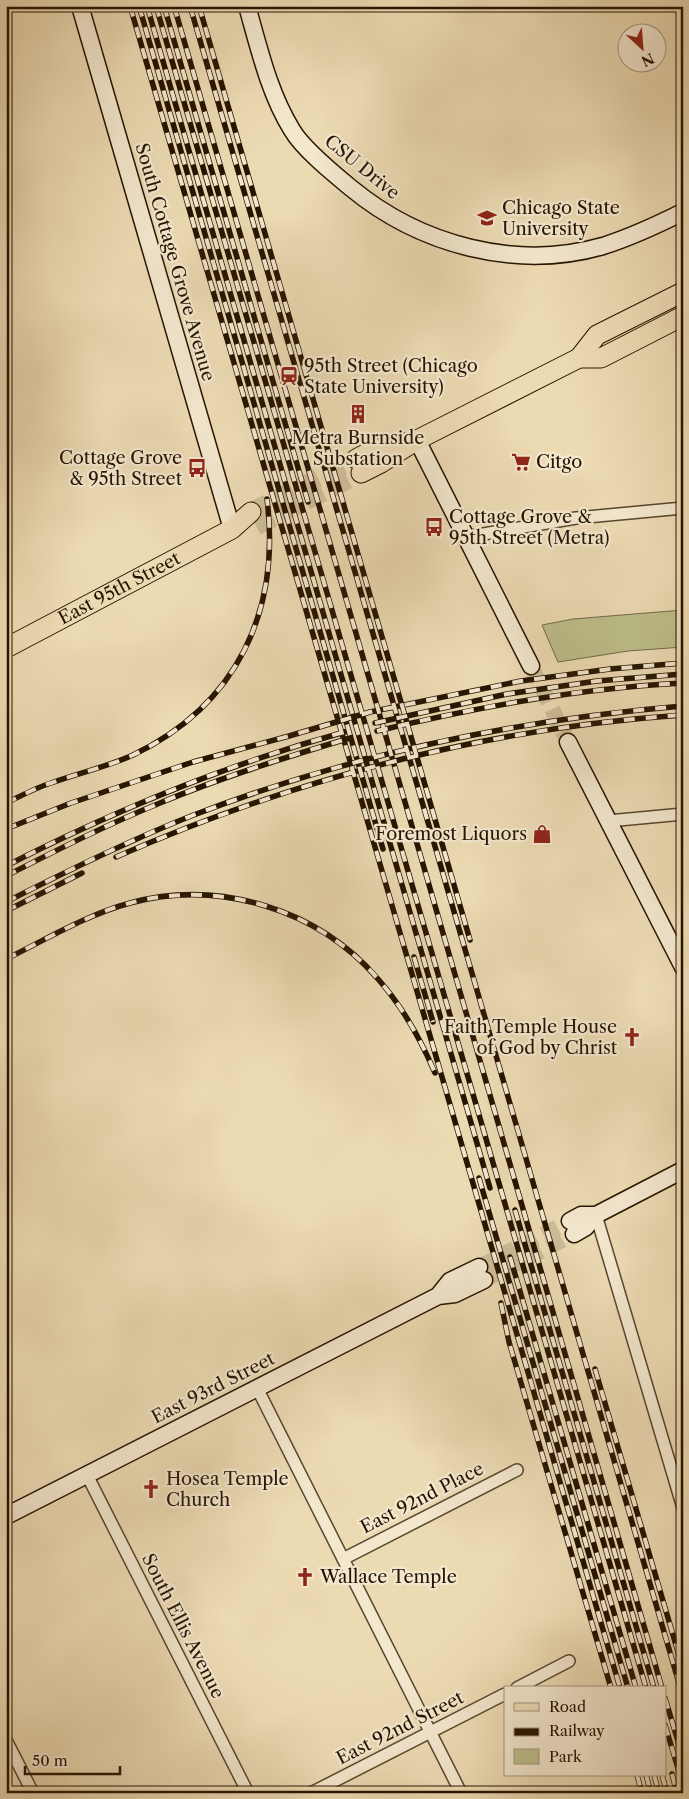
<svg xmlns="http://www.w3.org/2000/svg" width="689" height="1799" font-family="'Libre Caslon Text',serif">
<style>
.green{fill:#bcbe8a;stroke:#716946}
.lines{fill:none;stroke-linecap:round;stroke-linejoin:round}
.secondary-tunnel{stroke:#cebc98;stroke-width:16;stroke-dasharray:16 8;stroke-linecap:butt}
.primary-tunnel{stroke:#cebc98;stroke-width:19;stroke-dasharray:19 9;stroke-linecap:butt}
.street-casing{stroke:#58462e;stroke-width:14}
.secondary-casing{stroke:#261401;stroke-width:19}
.primary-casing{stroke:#261401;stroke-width:21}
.street{stroke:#f3e7ce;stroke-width:11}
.secondary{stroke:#f3e7ce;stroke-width:16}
.primary{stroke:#ecdab3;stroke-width:19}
.rail-casing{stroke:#261401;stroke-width:5.5}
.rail{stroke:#f3e7ce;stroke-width:4;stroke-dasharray:11;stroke-linecap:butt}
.labels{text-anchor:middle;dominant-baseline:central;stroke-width:4.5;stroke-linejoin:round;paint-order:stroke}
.street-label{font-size:18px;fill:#261401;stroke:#f3e7ce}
.poi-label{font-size:18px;fill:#261401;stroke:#f3e7ce;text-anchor:start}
</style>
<rect width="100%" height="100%" fill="#ecdab3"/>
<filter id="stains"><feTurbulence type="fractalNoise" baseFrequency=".004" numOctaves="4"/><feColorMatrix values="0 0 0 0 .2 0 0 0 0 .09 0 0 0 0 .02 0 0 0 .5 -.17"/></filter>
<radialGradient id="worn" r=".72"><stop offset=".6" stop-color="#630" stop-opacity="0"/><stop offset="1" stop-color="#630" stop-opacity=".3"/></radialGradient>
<path class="green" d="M683,610V647L628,651L558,662L542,625L573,619Z"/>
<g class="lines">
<path class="secondary-tunnel" d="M531,666L568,742
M479,1267L570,1221
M484,1280L574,1234"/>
<path class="primary-tunnel" d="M251,512L356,459
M256,526L361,473"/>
<g class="street-casing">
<path id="street" d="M466,537L576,518L683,508
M608,821L683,814
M596,1215L683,1508
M257,1388L461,1793
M87,1475L248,1793
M343,1559L517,1470
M517,1688L569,1661
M6,1740L33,1793
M311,1793L505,1694"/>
</g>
<g class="secondary-casing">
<path id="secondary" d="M80,6L232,529
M247,6C259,48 269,93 292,130C303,149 334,174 351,188C420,245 516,271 603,246C631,237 657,225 683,212
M417,440L531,666
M568,742L683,967
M570,1221L581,1215H596
M574,1234L586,1227L596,1215L683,1170
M438,1296L455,1294L484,1280
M6,1516L438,1296L450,1281L479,1267"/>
</g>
<g class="primary-casing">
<g id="primary">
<path d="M579,358H601L683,316"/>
<path d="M356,459L373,450L404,443"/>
<path d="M361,473L381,463L417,440L579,358L597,335L683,292"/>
<path id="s1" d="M6,648L232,529L251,512"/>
</g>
</g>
<use href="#street" class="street"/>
<use href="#secondary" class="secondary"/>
<use href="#primary" class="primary"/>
<g class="rail-casing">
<path id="rail" d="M130,6L620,1688
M139,6L383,849
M147,6L490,1188
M156,6L646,1688
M164,6L308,502
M174,6L662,1688
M190,6L683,1697
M199,6L470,940
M375,723L507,694L597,681L683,674
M377,731C477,707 580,688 683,683
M6,803C21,796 35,788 51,783C78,773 107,767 133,755C237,705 281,611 267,499
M6,829L71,803L193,762L289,736L370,712L521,681L610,669L683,663
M116,857C295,779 487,728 683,715
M6,866C117,809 228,764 348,731
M6,876C57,850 108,824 160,803C222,777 286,757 350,738
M6,902C67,871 128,841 191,816C349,755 514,720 683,706
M6,911L82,873
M414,957L433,1022
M6,959C47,939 86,915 130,903C219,879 318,909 378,979C402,1006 421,1040 435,1073
M479,1178L628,1688
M515,1210L654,1688
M510,1257L636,1688
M501,1303L509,1342L611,1688
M595,1369L683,1669
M665,1698L683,1758
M665,1725L683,1785
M672,1774L677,1793
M637,1775L642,1793
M646,1775L651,1793
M654,1775L659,1793
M662,1775L667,1793"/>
</g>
<use href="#rail" class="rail"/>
</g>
<defs>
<g id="university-bare" transform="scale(1.5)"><path d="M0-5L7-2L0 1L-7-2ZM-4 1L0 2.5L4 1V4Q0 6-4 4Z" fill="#8f2418" stroke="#f3e7ce" stroke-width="2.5" paint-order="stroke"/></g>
<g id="station-bare" transform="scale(1.5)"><path d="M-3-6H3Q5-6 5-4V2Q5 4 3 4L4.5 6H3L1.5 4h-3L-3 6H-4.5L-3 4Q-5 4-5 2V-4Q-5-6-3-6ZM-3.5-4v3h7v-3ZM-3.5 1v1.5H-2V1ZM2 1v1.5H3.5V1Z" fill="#8f2418" stroke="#f3e7ce" stroke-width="2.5" paint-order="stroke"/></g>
<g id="building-bare" transform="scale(1.5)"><path d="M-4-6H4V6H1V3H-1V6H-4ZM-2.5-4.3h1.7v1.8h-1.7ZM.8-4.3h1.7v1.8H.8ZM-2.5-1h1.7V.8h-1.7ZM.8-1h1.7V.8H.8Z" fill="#8f2418" stroke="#f3e7ce" stroke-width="2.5" paint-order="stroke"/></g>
<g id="supermarket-bare" transform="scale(1.5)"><path d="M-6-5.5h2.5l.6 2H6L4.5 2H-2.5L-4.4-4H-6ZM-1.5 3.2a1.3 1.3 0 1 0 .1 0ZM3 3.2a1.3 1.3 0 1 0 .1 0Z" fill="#8f2418" stroke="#f3e7ce" stroke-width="2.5" paint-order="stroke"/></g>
<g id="bus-bare" transform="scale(1.5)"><path d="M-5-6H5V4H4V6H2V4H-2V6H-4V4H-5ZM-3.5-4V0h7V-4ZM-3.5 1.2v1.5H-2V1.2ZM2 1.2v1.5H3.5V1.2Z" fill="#8f2418" stroke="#f3e7ce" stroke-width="2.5" paint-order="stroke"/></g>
<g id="shop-bare" transform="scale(1.5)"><path d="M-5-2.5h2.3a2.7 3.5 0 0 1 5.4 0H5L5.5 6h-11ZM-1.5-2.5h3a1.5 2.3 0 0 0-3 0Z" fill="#8f2418" stroke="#f3e7ce" stroke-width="2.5" paint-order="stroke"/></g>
<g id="church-bare" transform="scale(1.5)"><path d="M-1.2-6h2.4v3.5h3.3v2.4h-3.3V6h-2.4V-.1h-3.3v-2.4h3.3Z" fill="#8f2418" stroke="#f3e7ce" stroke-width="2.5" paint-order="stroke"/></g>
</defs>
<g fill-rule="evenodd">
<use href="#university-bare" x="487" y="218"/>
<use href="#station-bare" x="289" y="376"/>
<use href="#building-bare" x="358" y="414"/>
<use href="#supermarket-bare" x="521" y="462"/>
<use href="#bus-bare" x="197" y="468"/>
<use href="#bus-bare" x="434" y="527"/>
<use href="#shop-bare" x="542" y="834"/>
<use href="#church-bare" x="632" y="1037"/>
<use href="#church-bare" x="151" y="1489"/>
<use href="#church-bare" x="305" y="1577"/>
</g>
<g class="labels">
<g class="street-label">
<text transform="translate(362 167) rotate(39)">CSU Drive</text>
<text transform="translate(175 262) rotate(74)">South Cottage Grove Avenue</text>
<text stroke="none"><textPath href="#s1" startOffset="128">East 95th Street</textPath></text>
<text transform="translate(213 1388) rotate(-27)">East 93rd Street</text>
<text transform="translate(422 1498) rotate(-27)">East 92nd Place</text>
<text transform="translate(183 1626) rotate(63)">South Ellis Avenue</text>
<text transform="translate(400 1728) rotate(-27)">East 92nd Street</text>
</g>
<g class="poi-label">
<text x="502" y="208">Chicago State<tspan x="502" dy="21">University</tspan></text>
<text x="304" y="366">95th Street (Chicago<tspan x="304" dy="21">State University)</tspan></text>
<text x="358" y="438" text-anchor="middle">Metra Burnside<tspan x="358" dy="21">Substation</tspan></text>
<text x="182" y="458" text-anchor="end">Cottage Grove<tspan x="182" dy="21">&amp; 95th Street</tspan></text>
<text x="536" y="462">Citgo</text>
<text x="449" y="517">Cottage Grove &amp;<tspan x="449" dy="21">95th Street (Metra)</tspan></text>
<text x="527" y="834" text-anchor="end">Foremost Liquors</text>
<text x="617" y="1027" text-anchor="end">Faith Temple House<tspan x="617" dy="21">of God by Christ</tspan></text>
<text x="166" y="1479">Hosea Temple<tspan x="166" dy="21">Church</tspan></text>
<text x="320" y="1577">Wallace Temple</text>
</g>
</g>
<rect width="689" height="1799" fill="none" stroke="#ecdab3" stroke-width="25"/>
<rect x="8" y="8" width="674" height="1784" fill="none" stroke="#261401" stroke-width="2.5"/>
<rect x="12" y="12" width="664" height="1774" fill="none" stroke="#261401"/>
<rect x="504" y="1686" width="162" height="90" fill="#f3e7ce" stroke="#a1937c"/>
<rect x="514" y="1703" width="25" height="8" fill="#ecdab3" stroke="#a1937c"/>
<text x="549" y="1712" font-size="15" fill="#261401">Road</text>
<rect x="514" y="1728" width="25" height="8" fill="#261401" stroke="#a1937c"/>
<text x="549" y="1736" font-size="15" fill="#261401">Railway</text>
<rect x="514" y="1749" width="25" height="15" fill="#bcbe8a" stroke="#a1937c"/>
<text x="549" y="1762" font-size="15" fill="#261401">Park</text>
<g transform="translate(642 48) rotate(154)"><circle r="24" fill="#f3e7ce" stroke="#a1937c"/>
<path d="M0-4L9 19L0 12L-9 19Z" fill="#8f2418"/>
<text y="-8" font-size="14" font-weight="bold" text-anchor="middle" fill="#261401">N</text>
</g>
<path d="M25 1766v8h95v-8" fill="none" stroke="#261401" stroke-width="2.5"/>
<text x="32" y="1766" font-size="15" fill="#261401" stroke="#f3e7ce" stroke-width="4" paint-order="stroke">50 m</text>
<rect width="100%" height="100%" filter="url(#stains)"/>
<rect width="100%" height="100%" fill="url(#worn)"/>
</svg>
